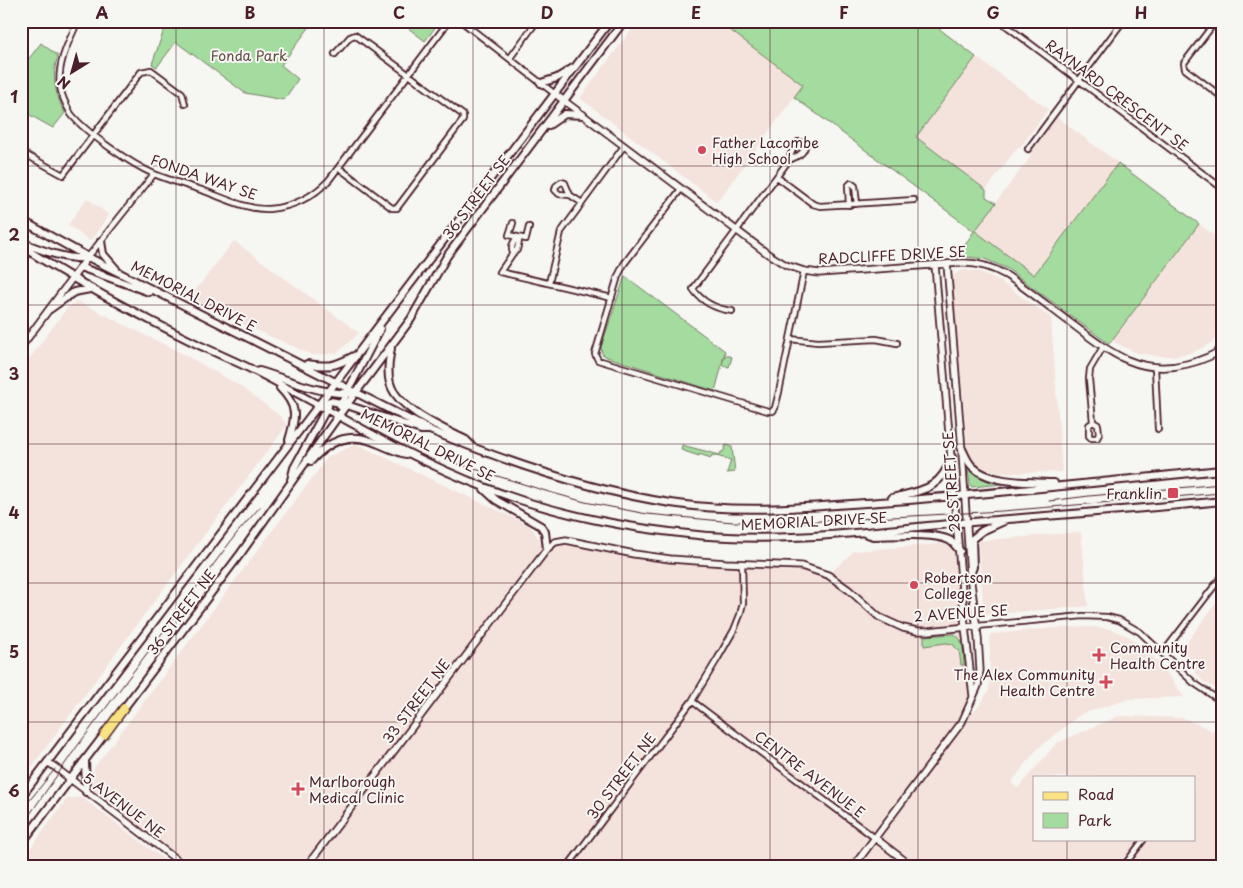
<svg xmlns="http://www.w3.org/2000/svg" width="1243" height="888" font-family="'Playpen Sans',sans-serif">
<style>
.built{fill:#f4e2dc;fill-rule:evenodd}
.green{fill:#a4db9f;stroke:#777d65}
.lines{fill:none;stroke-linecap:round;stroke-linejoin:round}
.minor-casing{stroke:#4a1f2b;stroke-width:8}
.tertiary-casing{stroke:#4a1f2b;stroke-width:9}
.secondary-casing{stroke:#4a1f2b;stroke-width:10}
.primary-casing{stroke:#4a1f2b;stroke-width:11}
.minor{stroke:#f6f6f2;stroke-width:4.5}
.tertiary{stroke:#f6f6f2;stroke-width:5.5}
.secondary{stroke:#f6f6f2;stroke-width:6}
.primary{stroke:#f8e281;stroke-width:8}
.tram{stroke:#4a1f2b;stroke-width:1}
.grid{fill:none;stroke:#4a1f2b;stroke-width:1;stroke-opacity:0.55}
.poi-dot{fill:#d1495b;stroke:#f6f6f2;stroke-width:2}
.labels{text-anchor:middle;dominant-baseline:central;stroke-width:4;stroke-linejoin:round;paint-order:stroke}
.park-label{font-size:14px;fill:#604e48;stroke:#f6f6f2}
.street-label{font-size:14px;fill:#4a1f2b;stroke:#f6f6f2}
.poi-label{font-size:14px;fill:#4a1f2b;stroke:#f6f6f2;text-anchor:start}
.neatline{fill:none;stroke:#4a1f2b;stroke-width:2}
.grid-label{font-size:16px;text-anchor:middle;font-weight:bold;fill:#4a1f2b}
</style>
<rect width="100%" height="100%" fill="#f6f6f2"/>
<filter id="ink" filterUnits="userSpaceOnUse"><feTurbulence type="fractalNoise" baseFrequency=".02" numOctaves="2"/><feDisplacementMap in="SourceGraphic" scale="10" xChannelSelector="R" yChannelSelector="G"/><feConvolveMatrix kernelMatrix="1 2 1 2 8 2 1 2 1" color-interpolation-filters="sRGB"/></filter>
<g filter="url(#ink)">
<path class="built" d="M638,21H718L803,85L717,202L580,98Z
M976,57L1048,109L1022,145L1016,149L986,190L916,137Z
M1057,117L1118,163L1034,275L974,231L1029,159L1031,153Z
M87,198L109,215L90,241L68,225Z
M1199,224L1222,242V335L1208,345L1193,352L1175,356H1157L1137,353L1112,341Z
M234,241L359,333L337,353L313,355L188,300Z
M964,270L980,272L997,279L1051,318L1062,472L996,473L977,466L968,454L952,279L955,274Z
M77,301L185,355L240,386L281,417L287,425L141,619L21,781V370L67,308Z
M356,444L529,525L547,549L559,541L634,554L788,565L828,575L854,551L954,543L960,551L973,696L958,728L980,705L989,690L990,653L989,637L991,634L1055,628L1091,627L1109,629L1128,636L1159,662L1184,697L1129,699L1081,714L1037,749L1011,783L1018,788L1057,743L1119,716L1184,718L1222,735V867H856L872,841L848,867H190L92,789L94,768L328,457ZM1034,777H1194V839H1034Z
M1081,532L1088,606L984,615L978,541Z
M1222,595V692L1204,682L1179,653Z
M81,797L174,867H21V861L67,799Z"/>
<path class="green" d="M171,21H314L281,65L298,79L284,100L245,93L176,42L157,67L152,64L164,30Z
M399,21H440L425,41Z
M718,21H929L976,57L916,137L986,190V197L996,203L975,231L1034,275L1118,163L1199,224L1109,344L1008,269L985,259L958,256L974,231L794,97L803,85Z
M41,43L58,56C51,75 55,95 65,113L53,128L21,110V69Z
M625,276L725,351L722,364L725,355L732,357L729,367L722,365L715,391L607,357L602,354L601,347Z
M682,445L720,455L721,452H723L726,445L732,447L735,472L727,473L731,460L712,455L711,458L699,454V456L681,450Z
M970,468L976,474L985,479L1002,484L972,487L970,485L968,469Z
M954,634C965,639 963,654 964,665H961L959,650H957L953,644L946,643L924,646V636Z"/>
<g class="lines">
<g class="minor-casing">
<path id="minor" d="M78,21C69,41 57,63 60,86C61,94 67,107 71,114C86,133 131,164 154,174C171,181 190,186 207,192C226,199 249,210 269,209C293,207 313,197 329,180L449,21
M461,21L555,94
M1000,21L1222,188
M1216,21L1184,63L1185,69L1222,97
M335,54L350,37L355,35L463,115V120L397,208H392L339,168
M510,58L537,21
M1028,149L1123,21
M21,152L63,175L141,72L151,70L182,93L185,104
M777,177L813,204L820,206L914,200
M681,189L624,264L618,276L595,354L598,360L768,411H773L775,408L779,392L804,271
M570,195L559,194L555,190L556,186L561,182L565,183L570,195L582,203
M849,205L848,186L851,183L855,186L857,204
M513,223L509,235L526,239L529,227
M516,238L519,241L517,250L513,253L500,272L612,298
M513,253C510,246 514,242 517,237
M88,257L154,174
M549,283L561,232L624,146
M732,311C716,309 702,302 693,289L789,160C791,153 793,147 798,142L803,143L805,146C804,154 796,157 789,160
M790,339L818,342L876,339L897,343
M1155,367L1158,429
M1093,422L1089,425V436L1091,438H1097L1099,434L1098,425L1093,422L1089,379L1090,369L1103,347
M977,626L1083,616L1107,617L1119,620L1140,632L1194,683L1222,702
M1163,653L1222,576
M692,701L875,838
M572,867L571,862L692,701L718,658L734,630L740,615L743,603L742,564
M1123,867L1144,839"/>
</g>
<g class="tertiary-casing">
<path id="tertiary" d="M555,94L768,254L786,265L804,271L819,273L960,263C977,262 992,267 1006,275C1030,291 1053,310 1076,327C1112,354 1141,376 1187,364C1199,361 1212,357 1222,349
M935,265L965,627L973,696
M21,347L88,257
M48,762L186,867
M875,838L913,867
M306,867L547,549L555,542L566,540L634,554L670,559L726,563L801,566L828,575L849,590L879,617L903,628L917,631H928L977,626
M853,867L962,722L978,686L980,670L978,637L970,575L961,437L947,264"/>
</g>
<g class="secondary-casing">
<path id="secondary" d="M541,83L557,78L573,68
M549,125L565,114L583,115
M21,220L88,257L432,431C509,463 588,490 671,503C741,514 810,507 880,502C994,494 1108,481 1222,470
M101,241L103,254L116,269
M21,242C42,250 65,260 87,258
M21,246C78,283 138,315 199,345C214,352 230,359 245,366C325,406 401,455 484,487C548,512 620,527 688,534C775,544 863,532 949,524C1040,516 1131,510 1222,501
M80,267L149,292
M50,309L74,292L90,289
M391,348C389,360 387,372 390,383C397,409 444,429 466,440L470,444
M307,364C329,367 334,367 354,356
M259,371C290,380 323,396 356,393
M280,388C298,406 296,417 289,440
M319,405L330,401L341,403L421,430H429
M340,406L380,329
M961,447C965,454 967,462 973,467C990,484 1031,482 1054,483
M311,461C326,444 345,433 368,440C381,444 393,451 406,454
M291,480L294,468L328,406
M484,489L496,500L541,526L545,532L547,549
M892,498C923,490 940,490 952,457
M865,533L873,536C890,536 934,532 949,540C953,542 956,546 960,551
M970,575L973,567L972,539L982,531L1004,521
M124,708L241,553L339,415L411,319L447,256L624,21
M85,761L86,792
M21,797L610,21
M21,844L104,735"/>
</g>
<g class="primary-casing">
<path id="primary" d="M104,735L124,708"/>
</g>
<use href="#minor" class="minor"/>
<use href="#tertiary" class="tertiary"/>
<use href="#secondary" class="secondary"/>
<use href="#primary" class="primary"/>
<path class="tram" d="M449,461L549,492L585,502L647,514L733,522H802L1002,511L1222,493
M1049,501L1089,496L1222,484
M21,811L55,769
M21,827L76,748L237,533L260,507"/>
</g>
</g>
<path class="grid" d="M176,21V867M324,21V867M473,21V867M622,21V867M770,21V867M918,21V867M1067,21V777M21,166H1222M21,305H1222M21,444H1222M21,583H1222M21,722H1222M1067,839V867"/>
<g class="poi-dot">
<circle cx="702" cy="150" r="5"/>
<rect x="1167" y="487" width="12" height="12" rx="2.5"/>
<circle cx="914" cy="585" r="5"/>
<path d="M1096.5 647.5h5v5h5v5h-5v5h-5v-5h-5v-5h5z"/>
<path d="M1103.5 674.5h5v5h5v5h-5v5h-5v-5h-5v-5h5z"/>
<path d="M295.5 781.5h5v5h5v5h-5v5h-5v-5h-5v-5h5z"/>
</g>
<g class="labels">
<g class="park-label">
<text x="249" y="55">Fonda Park</text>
</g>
<g class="street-label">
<text transform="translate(1117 95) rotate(37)">RAYNARD CRESCENT SE</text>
<text transform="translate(204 177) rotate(19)">FONDA WAY SE</text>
<text transform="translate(476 197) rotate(-53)">36 STREET SE</text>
<text transform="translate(892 255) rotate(-3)">RADCLIFFE DRIVE SE</text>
<text transform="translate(194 296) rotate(27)">MEMORIAL DRIVE E</text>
<text transform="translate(428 445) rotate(26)">MEMORIAL DRIVE SE</text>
<text transform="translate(951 482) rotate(-94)">28 STREET SE</text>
<text transform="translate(814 521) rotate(-3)">MEMORIAL DRIVE SE</text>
<text transform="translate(181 612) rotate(-53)">36 STREET NE</text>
<text transform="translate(961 613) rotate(-4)">2 AVENUE SE</text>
<text transform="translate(416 701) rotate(-53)">33 STREET NE</text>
<text transform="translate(810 774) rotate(37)">CENTRE AVENUE E</text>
<text transform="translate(621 776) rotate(-53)">30 STREET NE</text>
<text transform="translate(124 805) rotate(37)">5 AVENUE NE</text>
</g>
<g class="poi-label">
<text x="712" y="142">Father Lacombe<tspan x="712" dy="16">High School</tspan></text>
<text x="1162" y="493" text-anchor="end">Franklin</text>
<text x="924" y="577">Robertson<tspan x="924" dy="16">College</tspan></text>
<text x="1110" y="647">Community<tspan x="1110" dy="16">Health Centre</tspan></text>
<text x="1095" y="674" text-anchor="end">The Alex Community<tspan x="1095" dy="16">Health Centre</tspan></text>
<text x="309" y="781">Marlborough<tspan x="309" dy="16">Medical Clinic</tspan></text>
</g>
</g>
<rect width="1243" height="888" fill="none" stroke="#f6f6f2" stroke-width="55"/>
<rect x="1033" y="776" width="162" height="65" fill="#f6f6f2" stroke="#b1a0a2"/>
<rect x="1043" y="792" width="25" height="8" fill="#f8e281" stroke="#b1a0a2"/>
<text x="1078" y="800" font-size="15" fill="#4a1f2b">Road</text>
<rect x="1043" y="813" width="25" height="15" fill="#a4db9f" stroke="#b1a0a2"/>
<text x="1078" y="826" font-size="15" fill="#4a1f2b">Park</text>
<g transform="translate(72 72) rotate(217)" stroke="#f6f6f2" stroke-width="4" paint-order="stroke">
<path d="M0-4L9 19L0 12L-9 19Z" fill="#4a1f2b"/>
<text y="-8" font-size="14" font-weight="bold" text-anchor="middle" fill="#4a1f2b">N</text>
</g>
<rect x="28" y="28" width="1188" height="832" class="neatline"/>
<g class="grid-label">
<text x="102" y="19">A</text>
<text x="250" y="19">B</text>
<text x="399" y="19">C</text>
<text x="547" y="19">D</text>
<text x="696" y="19">E</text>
<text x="844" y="19">F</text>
<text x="993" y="19">G</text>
<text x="1141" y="19">H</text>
<text x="14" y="103">1</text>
<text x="14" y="241">2</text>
<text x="14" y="380">3</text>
<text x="14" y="519">4</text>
<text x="14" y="658">5</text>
<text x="14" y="797">6</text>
</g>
</svg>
